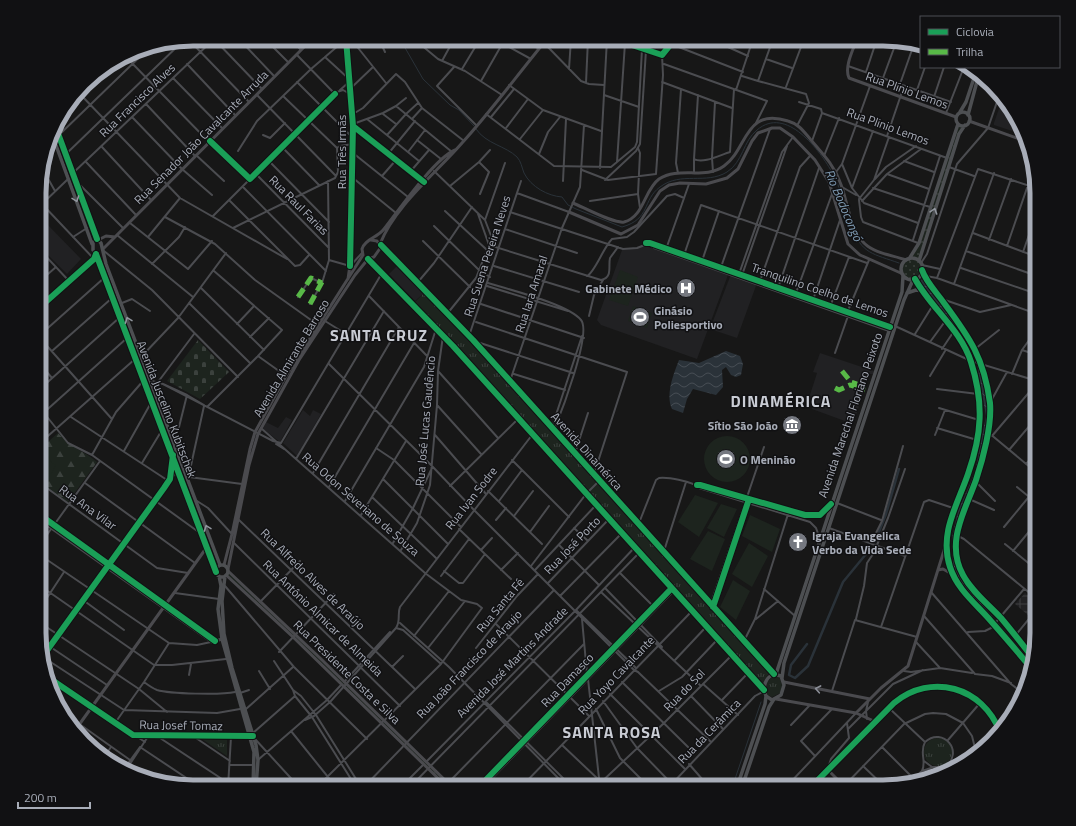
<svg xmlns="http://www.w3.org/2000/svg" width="1076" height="826" font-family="'Titillium Web',sans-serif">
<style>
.built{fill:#212123}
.industrial{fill:url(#industrial-grid)}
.grass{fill:url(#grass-dots)}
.forest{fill:url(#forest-firs)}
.cemetery{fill:url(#cemetery-stones)}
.park{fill:url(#park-tufts)}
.garden{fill:#1d241e}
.water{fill:url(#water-waves)}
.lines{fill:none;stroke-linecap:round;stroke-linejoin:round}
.stream{stroke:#2a3239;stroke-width:1}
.canal{stroke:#2a3239;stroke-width:2.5}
.street{stroke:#4b4c50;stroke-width:2}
.secondary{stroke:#4a4a4e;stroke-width:3}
.primary{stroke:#4d4f52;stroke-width:3.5}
.quiet{stroke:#58b947;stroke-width:5;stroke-dasharray:10 5;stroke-linecap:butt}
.cycleway-casing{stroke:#111113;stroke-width:8}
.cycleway{stroke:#1a9f57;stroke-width:6}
.oneway{stroke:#91969e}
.oneway2{stroke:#8c8f98}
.labels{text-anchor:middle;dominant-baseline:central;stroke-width:3;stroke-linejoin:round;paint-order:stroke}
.street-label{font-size:12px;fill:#a8adb8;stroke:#111113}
.poi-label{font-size:12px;font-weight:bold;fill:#a8adb8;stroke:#111113;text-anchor:start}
.water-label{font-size:13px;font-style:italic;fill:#7f9bb3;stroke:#111113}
.district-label{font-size:16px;font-weight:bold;letter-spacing:1px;fill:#c9ccd4;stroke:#111113}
.rim{fill:none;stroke:#a8adb8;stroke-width:5}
</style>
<defs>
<pattern id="industrial-grid" width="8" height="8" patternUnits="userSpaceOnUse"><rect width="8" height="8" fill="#212123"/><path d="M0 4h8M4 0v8" fill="none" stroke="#3e3f41"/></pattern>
<pattern id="grass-dots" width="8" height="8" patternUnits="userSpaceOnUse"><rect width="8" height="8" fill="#1d241e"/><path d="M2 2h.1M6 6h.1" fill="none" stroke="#3b413d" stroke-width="1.8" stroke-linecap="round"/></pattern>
<pattern id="forest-firs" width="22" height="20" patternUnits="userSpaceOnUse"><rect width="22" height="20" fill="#1d241e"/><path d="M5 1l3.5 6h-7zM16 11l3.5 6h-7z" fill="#3b413d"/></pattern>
<pattern id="cemetery-stones" width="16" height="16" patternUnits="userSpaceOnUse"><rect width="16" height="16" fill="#1d241e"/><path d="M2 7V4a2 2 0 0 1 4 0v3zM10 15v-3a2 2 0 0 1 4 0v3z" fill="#3b413d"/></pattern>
<pattern id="park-tufts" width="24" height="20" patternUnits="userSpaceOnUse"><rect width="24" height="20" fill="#1d241e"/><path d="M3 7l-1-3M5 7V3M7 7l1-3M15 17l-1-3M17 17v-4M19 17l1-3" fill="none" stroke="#3b413d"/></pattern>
<pattern id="water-waves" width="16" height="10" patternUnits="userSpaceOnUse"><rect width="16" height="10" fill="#2a3239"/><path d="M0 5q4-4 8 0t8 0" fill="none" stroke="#464d54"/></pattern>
</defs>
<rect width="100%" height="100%" fill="#171717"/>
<path class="built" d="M1002,100L1021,125L1024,135L994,125V123Z
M40,222L44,226L47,224L81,259L67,274L40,247Z
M646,246L728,275L697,359L601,325L597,320L622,250Z
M398,265L424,293L415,301L389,274Z
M731,274L757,283L737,338L710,329Z
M820,353L874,371L873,374H870L853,424L812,409L815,400L809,398L817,373L813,372Z
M303,410L310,416L313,410L321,414L297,456L283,443Z
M286,417L292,420L280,442L263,429L266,422L278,428Z"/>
<path class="industrial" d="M1025,593L1037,603V606L1029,616L1015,604Z"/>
<path class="grass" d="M958,124L964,126L961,131L919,260L910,258L919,244Z
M902 269a10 10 0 1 1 20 0a10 10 0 1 1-20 0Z"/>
<path class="forest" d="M58,433C70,447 84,451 97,462L68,502L40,482V449Z
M228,572L260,601L452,787H448L300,643L227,575Z"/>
<path class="cemetery" d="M198,340L229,372L200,399L167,381Z"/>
<path class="park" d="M424,293L494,365L771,672L767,676L762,685L456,345L415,302Z
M773,676H779L782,685L780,693L772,697L766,694L765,685Z
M924 752a14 14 0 1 1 28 0a14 14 0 1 1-28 0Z
M202,739L227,740V756Z"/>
<path class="garden" d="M620,270L638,277L628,306L609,300Z
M633,306L652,313L647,328L628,321Z
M704 459a23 23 0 1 1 46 0a23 23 0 1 1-46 0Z
M48,456L52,463L56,465L51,474L48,473L41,481L40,480V462Z
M695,495L718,503L699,537L678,522Z
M721,504L737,509L724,537L707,528Z
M750,515L780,529L772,552L742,536Z
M708,531L725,539L712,571L690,559Z
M749,543L768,556L752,587L732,574Z
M733,580L750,591L736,620L720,607Z"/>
<path class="water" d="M922,279L965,336V339L962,338L920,281Z
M726,351L740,356L743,364L741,375L736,377L731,375L726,367L722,370L723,387L716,395L693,389L687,399L683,413L672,409C665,395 674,373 679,360L699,363Z
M977,364L981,369L989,414L977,472L961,512L954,537L956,564L963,582L1032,663L1031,667L961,584L953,565L952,537L958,511L975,472L986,416Z"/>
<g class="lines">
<path class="stream" d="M400,39L423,79L450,105L459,110L474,126
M476,129C486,144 506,146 517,157C521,161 522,168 524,173C531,187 548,196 562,197L568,205L576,209L622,227C651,219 642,200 660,187C681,171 706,185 727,172C743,162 743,141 757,130C786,105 820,150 833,174C840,187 843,201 848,214
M852,227C861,254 874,254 899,263
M730,787L734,782L761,702"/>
<path class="canal" d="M875,542L886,514L899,469
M807,644L791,665L789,675L795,678L808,666L843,582L871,548
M1035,648L1036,647"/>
<path class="street" d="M214,39L262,89
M239,39L274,76
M265,39L288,62
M291,39L301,50
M351,39L386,83
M379,39L385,52
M414,39L438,59L465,71L502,95
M522,39L539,49
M710,39L748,56
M824,39L832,44
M189,40L249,102
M502,43L531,59
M544,43L581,81L589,84L604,85
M671,44L743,72
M423,47L427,39
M297,55L335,94
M126,57L209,142
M325,57L349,79
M766,59L792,68
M442,61L454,39
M187,64L235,115
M664,64L767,101L756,123
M848,66L951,102
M454,67L437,86L477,126
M462,69L480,39
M569,69L571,39
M866,72L877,39
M742,76L758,81L773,39
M173,78L222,128
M883,78L897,40
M481,81L505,39
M758,81L806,94L809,103L798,124
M297,82L353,138
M662,82L732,108
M586,83L588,39
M900,84L914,44
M509,85L543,110L601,131
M83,87L96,74
M786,87L804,39
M351,88L373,67
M340,90L349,82
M736,90L753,39
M917,90L925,67
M79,93L180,198L287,259
M257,95L336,176
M604,95L639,107
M698,95L694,159C703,164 720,155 730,152
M283,96L337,148
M934,97L944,67
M799,102L821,109L822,113
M146,104L195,156
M396,106L452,152
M822,113L947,158
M946,113L964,67
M353,114L363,108L396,74L405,82L422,108L464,141
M383,114L396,124
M486,114L554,166L611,167L635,147L637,142L642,49
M491,117L514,89
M133,118L182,169L212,195
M367,119L419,161
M412,119L422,108
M353,124L383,113L396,106L406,98
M353,126L422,180
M506,128L528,99
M59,135L151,46
M263,135L270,138L285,123
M387,135L406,114L418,103
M887,136L904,86
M520,139L543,110
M417,140L441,159
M210,141L250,179
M812,141L822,113
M102,147L151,200
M282,147L319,185
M337,148L340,146L353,144
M48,149L56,145
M238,151L257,121L311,69L346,39
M408,152L425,130
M730,152L734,89
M353,153L408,197
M66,154L184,40
M388,154L415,121
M539,154L548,132L560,117
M196,155L224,181
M824,156L839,118
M268,160L329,222
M904,161L934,172
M86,162L136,215
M479,162L489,172L480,194
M617,162L625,43
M842,164L852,188L864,203L918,223
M949,167L974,176
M42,168L55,191
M600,168L607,39
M582,170L608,180L656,174L663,75L662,55
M434,171L485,220L495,246
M410,172L429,150
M713,172L712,158L715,102
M836,172L842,164L870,86
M73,173L214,39
M255,173L329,248
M678,173L676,163L681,89
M694,173V159
M887,174L929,189
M382,176L396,160
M353,178L396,213
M875,179L886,167L916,146
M605,180L636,151L640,144L646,50
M76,181L123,228
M563,181L566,119
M450,186L479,162L490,150
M243,187L326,271
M842,187L856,195
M852,188L873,131
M873,188L930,207
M517,193L569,212
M638,194L640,208
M859,199L874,180L889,137
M229,200L295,266L300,265L309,255
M859,200L861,217L863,222L918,243
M590,201L638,194L640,153L638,148
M862,201L887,174L921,149
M42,204L94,259
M40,206L68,179
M445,211L487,250
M510,212L623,249L637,248L650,243L890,326
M478,214L489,245
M213,216L337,92L343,90L350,94
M165,217L215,244L255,280L318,325
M485,220L505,163
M130,223L188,269L212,241
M434,226L480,271L490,277
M233,228L335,178L338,172L337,148
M505,229L577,253
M973,233L1037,257
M117,235L193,297
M73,237L87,228
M148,237L180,198
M913,240L940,156
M989,240L1011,179
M423,241L470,287
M646,243L654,248L889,331
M489,245L601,280C613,278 608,266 610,258L618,247
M1007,246L1028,185
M40,250L69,281
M104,251L152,290L238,377
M966,251L1037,276
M665,252L689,184
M1023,252L1037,212
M684,255L701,205L867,263
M329,260L350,266L362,253
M702,261L719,211
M921,263L927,254L957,164L988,128L999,96
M152,264L179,237L185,227
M922,265L940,269
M494,266L579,292
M721,267L770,129
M961,268L1037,294
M214,271L282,330L258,356
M739,274L782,152L793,137
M587,276C595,272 603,248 612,239L627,237L634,232L667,196L675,194L684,198
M926,276L937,278L1037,314
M741,278L787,146
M937,278L978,169L1036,188
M40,281L56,267
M760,281L800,167L810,156
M418,282L434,263L472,207
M488,283C510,290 568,304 581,320C592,333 561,413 554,430
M954,284L994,173
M487,286L568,311
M201,288L264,350
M778,288L819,168
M796,293L832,194
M369,296L429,358
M298,297L311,278L322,283
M942,299L980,312L1011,305
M813,300L840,220
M122,303L132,299L150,311
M189,303L250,363
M310,304L322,283L329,260L328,181
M481,304L584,338
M40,307L94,259L95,255
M830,307L849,257
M847,313L869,260
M447,314L476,278L489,245
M589,316L594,295L603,280
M325,321L346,334
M476,322L627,372L594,474
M237,324L254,306
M895,326L971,361L1037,381
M915,334L933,305
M40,335L104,278
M469,336L521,181
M250,337L269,318
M40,338L111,418
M474,341L573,373
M930,342L946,320
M942,349L954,331
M975,349L999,330
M1022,350L1037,355
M52,351L112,298
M835,353L848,316
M142,356L178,318L226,253
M40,364L52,378
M329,364L431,465L474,510L634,670L638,672
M438,371L498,438
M514,374L565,390
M1012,374L1022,350L1037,329
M930,376L945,351
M152,381L163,384L273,441
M510,381L562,228L580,187L584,125
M158,382L194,334
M163,384L187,395L204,405
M40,389L119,318
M937,389L978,394
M991,401L1007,372
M437,405L481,454
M208,406L258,356L286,376
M40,408L68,443L92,455L200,533
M939,408L979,420
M40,416L127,338
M71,417L167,480
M552,427L582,336
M937,428L977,440
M262,429L425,573L461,600L477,604L482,608L441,664L317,787
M989,433L1037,473
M435,435L486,494
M935,435L945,410
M992,436L1037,383
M273,441L281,443L382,273
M40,443L135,359
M175,443L187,395
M276,444L284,449
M376,448L394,460L461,527
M1009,450L1037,417
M124,451L152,401
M575,453L588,413
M92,455L116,412L143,381
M296,459L384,311
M512,460L569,517
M142,463L162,430
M1026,464L1037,452
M313,473L399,327
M189,477L242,484
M188,479L204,406
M383,479L447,543
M976,482L995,501
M40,483L157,568L188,573
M85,483L195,563
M697,485H700L805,515H820L831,504
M450,486L518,419
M329,487L414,343
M1017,487L1028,496
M488,491L542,544
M372,497L436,558
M969,499L994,510
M197,501L208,508L231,533
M345,501L424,367L436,329
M499,501L522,470
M837,503L881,520
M361,515L406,441
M514,516L533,491
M238,519L415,689
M496,520L506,508
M639,523L656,480L659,478C667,477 693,481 699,488L810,522L816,528L820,539
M54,525L100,461
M1004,527L1037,487
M574,528L588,541
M829,528L905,556
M459,529L511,579
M530,532L549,506
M956,535L964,539L1037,599
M234,543L400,706
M393,543L413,508L431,470
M871,543L882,521L903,446
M1005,544L1037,570
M40,545L51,529
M559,545L599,585
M877,545L888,518L905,469
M401,550L417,523L430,485L437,405L438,371L443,336
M481,550L492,538
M664,551L686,482
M1013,551L1037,522
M40,555L169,643
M1030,565L1037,557
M531,566L586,494L599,481
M501,570L518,553
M535,570L596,505
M444,571L459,583H463L485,554
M620,573L653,606
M441,576L469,539
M548,583L609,519
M39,585L154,665H172L226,659
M225,586L294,667L367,739
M605,588L662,647
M764,589L795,616
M601,592L701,686
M931,592L1011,684L1024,694
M175,593L219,599
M560,596L622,533
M1033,597L1037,593
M83,600L124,630
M260,602L300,561
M711,603L764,447
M713,606L749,499
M39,610L64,572
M576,610L636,668
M924,616L975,674L992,676L1011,683
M582,619L587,674
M756,619L778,601
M856,619L864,586L867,563L873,554L875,545
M39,622L139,689L167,712
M400,623L449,667L567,787
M496,624L589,716
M881,627L924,502L929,500L953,508
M396,628L403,630L441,664
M968,632L985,631L991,628L1024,589
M414,636L449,591
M1015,636L1037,609
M744,641L755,619L789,511
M916,642L940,668
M169,643L197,645L211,642
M49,646L107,685
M1025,647L1037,641
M428,648L465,601
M476,648L517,596L538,574
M279,652L334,594
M43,657L124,710L217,713L240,709
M675,660L706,627
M274,661L293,690L295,696L312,717L356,787
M392,667L403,656
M259,671L270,689
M904,671L911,672L940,668L972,673
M638,672L711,742
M189,675L191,664
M49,678L145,742
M588,679L600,787
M144,682C148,685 152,688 157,690C170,694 222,695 235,692
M344,682L390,632
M622,682L688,747
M703,684L738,715
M293,690L301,696L316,715L361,787
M659,691L682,677L717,640
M832,691L855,620L917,637
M240,693L249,690
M610,694L685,769
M691,696L723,729
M722,700L749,672
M603,701L637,748L671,783
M486,702L572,787
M889,708L925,742
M246,709L293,667
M596,709L620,758L649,787
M64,713L130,760
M867,719L866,711L868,702
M305,720L314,716L330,702L396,628C401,621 397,614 400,607L532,435
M115,723L144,682L169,643
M791,725L809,706
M848,729L893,684L923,670
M291,731L336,787
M253,733L295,696
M133,735L250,736
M157,736L228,783
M193,736L230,761
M255,739L299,787
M948,740L980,703
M562,745L599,780
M140,747L200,787
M882,747L915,780
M815,756L801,741L832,709
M104,757L111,747
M259,759L327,700L341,685
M426,762L575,611L635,547
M689,764L709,787
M949,764L954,769
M131,765L153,780
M230,765H253
M959,765L962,756
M863,766L885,787
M828,768L831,759L849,738L847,723
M124,769L140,747
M126,770L149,735
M922,771C927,761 919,753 925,742C943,726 965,752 945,767H932L924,761
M675,780L683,787
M912,780L922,771L931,768
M448,783L584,644
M844,786L904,724L925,714L933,713L946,714L963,723L972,736L976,752
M228,787L231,737
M281,787L290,778
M364,787L554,590
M401,787L423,765
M410,787L639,553
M437,787L442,782
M521,787L692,611
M596,787L664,723L732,655
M642,787L646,784
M669,787L755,696L764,691
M786,787L856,713"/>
<path class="secondary" d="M346,39L353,126L351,258L348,279
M614,39L662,55L675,39
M857,39C853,50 844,67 849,78L956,117
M969,121L1025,141
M573,203C583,207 614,224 624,222C644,217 644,190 659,179C679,166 705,180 724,166C748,149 744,107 788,121C799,124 804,132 811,140C822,153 834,165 840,182C848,201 849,228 864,243C875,254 893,255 906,260
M569,212L621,234L638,225L660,191L669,185L680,183L706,184L727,178L738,169L752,141L758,133L772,128H780L793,137L815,160L829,182L848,244L860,255L903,274
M98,240L106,236L115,237
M380,244C395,206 436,173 462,143C492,110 518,74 547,39
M381,245L473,340L774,674
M103,249L312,39
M363,255L362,249C365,239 377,238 384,229C398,211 435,158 455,150
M367,259L374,257L381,247L377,241L371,240
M368,259L453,346L764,690
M170,479L178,470
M40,515L194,626
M40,520L212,642L222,639
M224,565L232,534L250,449L255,432L286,376L363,255
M228,569L249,465L258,434L299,360L355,275L368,259
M938,570L943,569L952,574
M228,571L320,658L452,787
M226,575L293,637L447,787
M205,634L215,641
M43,656L168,481L175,445
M784,682L870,699
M776,699L856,713L876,722
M856,713L881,688L908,666L946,544
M76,729L207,547
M828,770L845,787
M479,787L671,589
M483,787L673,591
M811,787L894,703C931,672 983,687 1000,732"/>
<path class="primary" d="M960,112L966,102L976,72
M956 119a7 7 0 1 1 14 0a7 7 0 1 1-14 0Z
M968,115L979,74
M56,128L97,239
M53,137L92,244
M97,239L101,243L106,264L220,565
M93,242V250L98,255
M96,254L216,572
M901 269a11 11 0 1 1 22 0a11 11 0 1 1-22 0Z
M909,259L919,243L958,124
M919,261L959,134L965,125
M922,270C926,282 937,293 944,303C970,338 984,358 990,403C992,425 983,459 976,480C965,511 945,542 963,575C972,592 988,604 1001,618C1012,631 1022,644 1033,658
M915,279C931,308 961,330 971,362C984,403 982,434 968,474C957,506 939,533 950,567C957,589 975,603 990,620C1004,636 1018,652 1031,668
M907,293L916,290L923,291
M216 571a6 6 0 1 1 12 0a6 6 0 1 1-12 0Z
M219,576L221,586L218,609L222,639L254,752L253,787
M225,576L222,601L224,634L232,668L256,745L258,760L256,787
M774,674L781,676L784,685L781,695L772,700L766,696C762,687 765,678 774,674Z
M776,674L889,331L902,292L903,276
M782,678L784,663L904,300L913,280
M737,787L765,704L766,696
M742,787L769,707L774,699"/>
<path class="quiet" d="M298,297L311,278L322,283
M310,304L322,282
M842,371L851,382L857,384
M835,388L839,390L850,385L865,390"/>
<g class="cycleway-casing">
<path id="cycleway" d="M346,39L353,126L350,266
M614,39L662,55L675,39
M353,126L424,182
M56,128L97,239
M210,141L250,179L335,94
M646,243H650L890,327
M381,245L473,340L774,674
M96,254L216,572
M368,259L453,346L764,690
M922,270C926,282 937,293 944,303C970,338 984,358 990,403C992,425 983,459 976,480C965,511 945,542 963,575C972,592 988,604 1001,618C1012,631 1022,644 1033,658
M915,279C931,308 961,330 971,362C984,403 982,434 968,474C957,506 939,533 950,567C957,589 975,603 990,620C1004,636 1018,652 1031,668
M40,307L94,259L96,254
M697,485H700L805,515H820L831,504
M40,515L215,641
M713,607L749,499
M43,656L164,488L170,479L173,455
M49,678L133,735L253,736
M479,787L671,589
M811,787L894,703C931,672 983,687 1000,732"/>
</g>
<use href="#cycleway" class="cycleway"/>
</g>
<defs><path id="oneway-chevron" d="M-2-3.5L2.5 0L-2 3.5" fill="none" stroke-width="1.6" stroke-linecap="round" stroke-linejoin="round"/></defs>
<g class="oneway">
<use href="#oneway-chevron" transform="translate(76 199) rotate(70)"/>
<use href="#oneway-chevron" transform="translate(934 211) rotate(-72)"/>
<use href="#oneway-chevron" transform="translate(128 320) rotate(-111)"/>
<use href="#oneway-chevron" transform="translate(207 528) rotate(-110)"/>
</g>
<use class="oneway2" href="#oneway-chevron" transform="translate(818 689) rotate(-169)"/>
<defs>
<g id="hospital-disc" transform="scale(1)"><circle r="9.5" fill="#757880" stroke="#111113"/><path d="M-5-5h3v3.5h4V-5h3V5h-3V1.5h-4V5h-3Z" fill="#fff"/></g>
<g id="stadium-disc" transform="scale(1)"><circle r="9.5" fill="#757880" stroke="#111113"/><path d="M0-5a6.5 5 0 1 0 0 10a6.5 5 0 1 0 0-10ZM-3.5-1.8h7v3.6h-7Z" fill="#fff"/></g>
<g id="museum-disc" transform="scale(1)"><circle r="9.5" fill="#757880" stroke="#111113"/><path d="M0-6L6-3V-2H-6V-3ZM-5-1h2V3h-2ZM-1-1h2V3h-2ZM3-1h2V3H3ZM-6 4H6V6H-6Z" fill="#fff"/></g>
<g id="church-disc" transform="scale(1)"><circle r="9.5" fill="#757880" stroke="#111113"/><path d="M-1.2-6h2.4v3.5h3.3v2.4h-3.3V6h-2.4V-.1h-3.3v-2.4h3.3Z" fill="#fff"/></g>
</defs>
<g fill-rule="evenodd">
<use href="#hospital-disc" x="686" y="288"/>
<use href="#stadium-disc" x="640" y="317"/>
<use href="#museum-disc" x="792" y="425"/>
<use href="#stadium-disc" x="726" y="459"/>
<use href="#church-disc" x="798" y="542"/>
</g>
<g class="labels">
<g class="street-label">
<text transform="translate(907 90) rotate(20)">Rua Plínio Lemos</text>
<text transform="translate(137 100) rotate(-44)">Rua Francisco Alves</text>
<text transform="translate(888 126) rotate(20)">Rua Plinio Lemos</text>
<text transform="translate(201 137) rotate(-45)">Rua Senador João Cavalcante Arruda</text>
<text transform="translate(341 152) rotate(-90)">Rua Três Irmãs</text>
<text transform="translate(299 205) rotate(45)">Rua Raul Farias</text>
<text transform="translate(487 256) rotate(-72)">Rua Suena Pereira Neves</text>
<text transform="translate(820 290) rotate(19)">Tranquilino Coelho de Lemos</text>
<text transform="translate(531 294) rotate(-72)">Rua Iara Amaral</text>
<text transform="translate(291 358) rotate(-59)">Avenida Almirante Barroso</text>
<text transform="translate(167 409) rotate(69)">Avenida Juscelino Kubitschek</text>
<text transform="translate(850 415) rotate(-71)">Avenida Marechal Floriano Peixoto</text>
<text transform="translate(425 421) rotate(-85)">Rua José Lucas Gaudêncio</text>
<text transform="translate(587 451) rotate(48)">Avenida Dinamérica</text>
<text transform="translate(471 498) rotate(-52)">Rua Ivan Sodre</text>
<text transform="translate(361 504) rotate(41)">Rua Odon Severiano de Souza</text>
<text transform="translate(88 507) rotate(36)">Rua Ana Vilar</text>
<text transform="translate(572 545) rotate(-46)">Rua José Porto</text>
<text transform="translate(313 579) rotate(44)">Rua Alfredo Alves de Araújo</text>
<text transform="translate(500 605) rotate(-50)">Rua Santa Fé</text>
<text transform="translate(323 618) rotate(44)">Rua Antônio Almicar de Almeida</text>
<text transform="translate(512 662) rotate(-45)">Avenida José Martins Andrade</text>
<text transform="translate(469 664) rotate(-46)">Rua João Francisco de Araujo</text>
<text transform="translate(347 672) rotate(44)">Rua Presidente Costa e Silva</text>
<text transform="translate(616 675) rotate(-46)">Rua Yoyo Cavalcante</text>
<text transform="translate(567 680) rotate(-46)">Rua Damasco</text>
<text transform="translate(684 690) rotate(-46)">Rua do Sol</text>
<text transform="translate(181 725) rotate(1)">Rua Josef Tomaz</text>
<text transform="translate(709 731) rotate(-46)">Rua da Cerâmica</text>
</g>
<g class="poi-label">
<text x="672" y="288" text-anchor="end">Gabinete Médico</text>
<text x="654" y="310">Ginásio<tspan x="654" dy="14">Poliesportivo</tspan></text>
<text x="778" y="425" text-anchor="end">Sítio São João</text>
<text x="740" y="459">O Meninão</text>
<text x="812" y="535">Igraja Evangelica<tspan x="812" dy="14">Verbo da Vida Sede</tspan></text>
</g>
<g class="water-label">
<text transform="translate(844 205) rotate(67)">Rio Bodocongó</text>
</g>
<g class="district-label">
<text x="379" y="335">SANTA CRUZ</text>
<text x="781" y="401">DINAMÉRICA</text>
<text x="612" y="732">SANTA ROSA</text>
</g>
</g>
<path d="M0 0H1076V826H0ZM193 46H883A147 147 0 0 1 1030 193V633A147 147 0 0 1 883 780H193A147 147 0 0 1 46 633V193A147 147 0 0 1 193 46Z" fill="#111113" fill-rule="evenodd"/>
<path class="rim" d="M193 46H883A147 147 0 0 1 1030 193V633A147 147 0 0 1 883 780H193A147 147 0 0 1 46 633V193A147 147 0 0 1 193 46Z"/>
<rect x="920" y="16" width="140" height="52" fill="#111113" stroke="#4d4f55"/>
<rect x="928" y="29" width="20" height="6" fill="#1a9f57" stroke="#4d4f55"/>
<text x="956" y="36" font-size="12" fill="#a8adb8">Ciclovia</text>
<rect x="928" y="49" width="20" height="6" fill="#58b947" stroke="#4d4f55"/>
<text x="956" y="56" font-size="12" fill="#a8adb8">Trilha</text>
<path d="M18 802v6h72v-6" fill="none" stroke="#a8adb8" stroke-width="2"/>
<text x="24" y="802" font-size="12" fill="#a8adb8" stroke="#111113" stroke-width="3" paint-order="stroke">200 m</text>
</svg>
